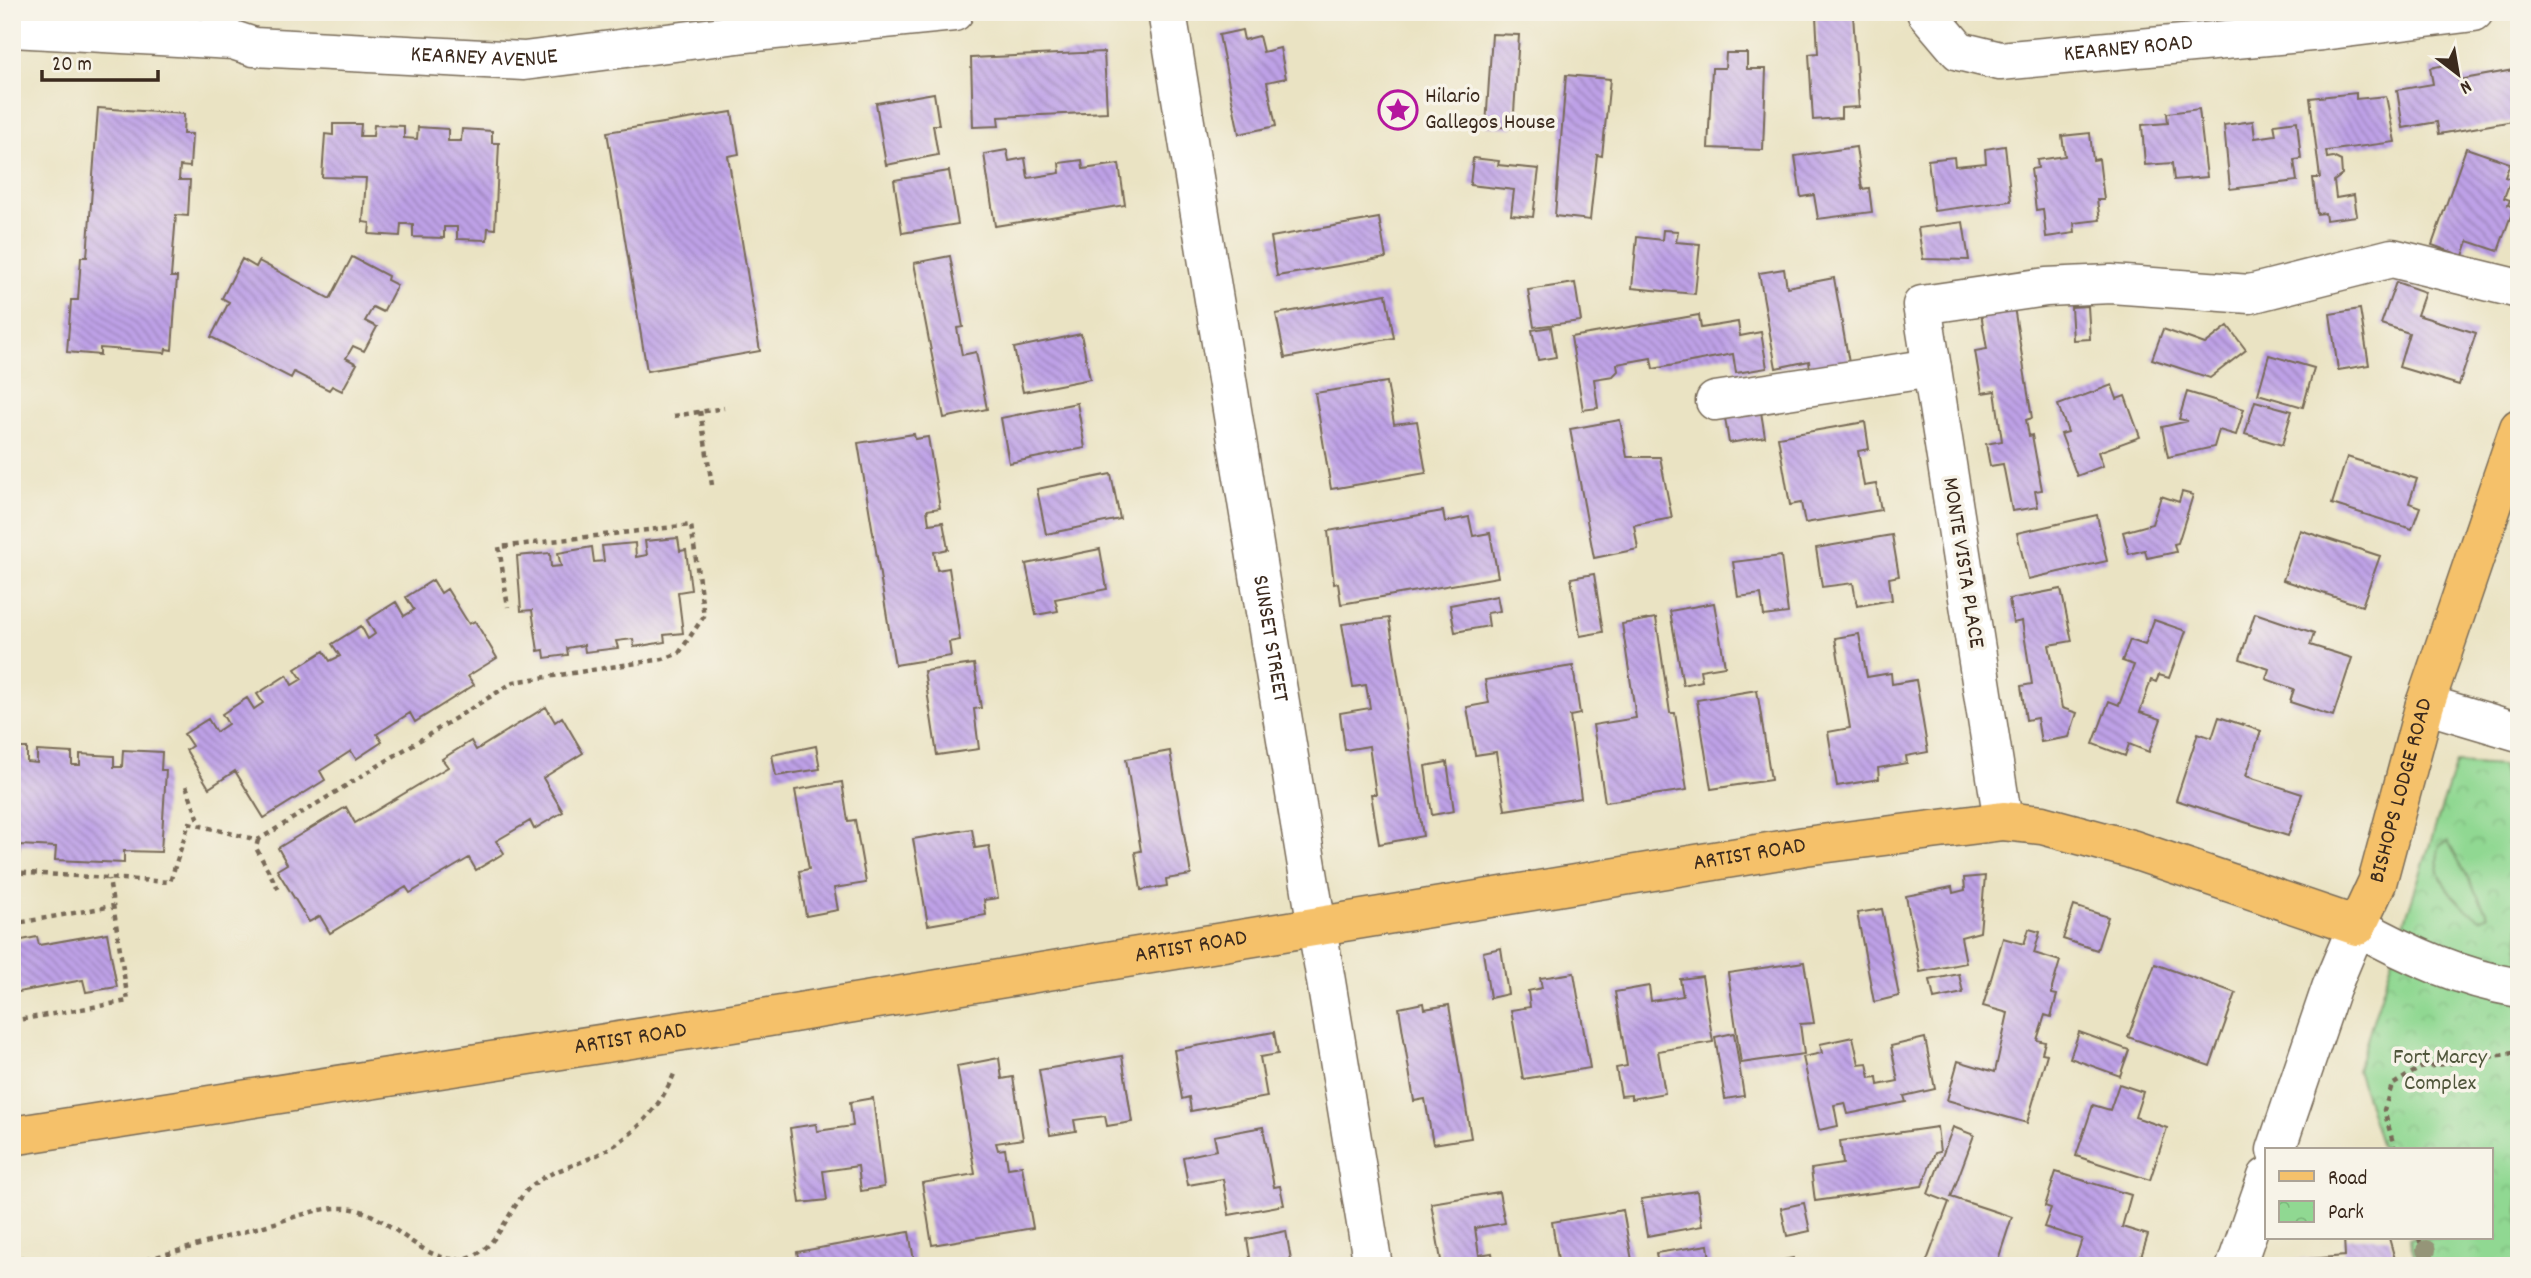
<svg xmlns="http://www.w3.org/2000/svg" width="2531" height="1278" font-family="Dekko,sans-serif">
<style>
.park{fill:url(#park-crowns);stroke:#668158;stroke-width:2}
.garden{fill:#90d892;stroke:#668158;stroke-width:2}
.building{fill:url(#building-back-hatch)}
.lines{fill:none;stroke-linecap:round;stroke-linejoin:round}
.minor-casing{stroke:#786b58;stroke-width:41}
.major-casing{stroke:#786b58;stroke-width:41}
.path{stroke:#786b58;stroke-width:4.5;stroke-dasharray:5 5;stroke-linecap:butt}
.minor{stroke:#fff;stroke-width:38}
.major{stroke:#f5c16b;stroke-width:38}
.tree{fill:#959578}
.labels{text-anchor:middle;dominant-baseline:central;stroke-width:7;stroke-linejoin:round;paint-order:stroke}
.street-label{font-size:23px;fill:#3b2a1e;stroke:#f7f3e8}
.poi-label{font-size:23px;fill:#3b2a1e;stroke:#f7f3e8;text-anchor:start}
.park-label{font-size:23px;fill:#50563b;stroke:#f7f3e8}
</style>
<defs>
<pattern id="park-crowns" width="20" height="18" patternUnits="userSpaceOnUse" patternTransform="scale(1.75)"><rect width="20" height="18" fill="#90d892"/><path d="M2 6a3 3 0 1 1 6 0M12 15a3 3 0 1 1 6 0" fill="none" stroke="#7dba7d"/></pattern>
<pattern id="building-back-hatch" width="6" height="6" patternUnits="userSpaceOnUse" patternTransform="scale(1.75)"><rect width="6" height="6" fill="#bea1e7"/><path d="M-1 5l2 2M0 0l6 6M5-1l2 2" fill="none" stroke="#9c83bb"/></pattern>
</defs>
<rect width="100%" height="100%" fill="#f7f3e8"/>
<filter id="ink" filterUnits="userSpaceOnUse"><feTurbulence type="fractalNoise" baseFrequency=".0143" numOctaves="2"/><feDisplacementMap in="SourceGraphic" scale="14" xChannelSelector="R" yChannelSelector="G"/><feConvolveMatrix kernelMatrix="1 2 1 2 8 2 1 2 1" color-interpolation-filters="sRGB"/></filter>
<filter id="wash" filterUnits="userSpaceOnUse"><feTurbulence type="fractalNoise" baseFrequency=".00686" numOctaves="4" result="noise"/><feDisplacementMap in="SourceGraphic" scale="28" xChannelSelector="R" yChannelSelector="G"/><feGaussianBlur stdDeviation="1.57" result="paint"/><feColorMatrix in="noise" values="0 0 0 0 0 0 0 0 0 0 0 0 0 0 0 0 0 1.4 0 .05"/><feComposite in="paint" operator="in"/></filter>
<g filter="url(#wash)">
<rect width="100%" height="100%" fill="#eae3c3"/>
<path class="park" d="M2456,763L2501,766L2519,847V1266H2418L2409,1238H2491V1150H2382L2357,1070Z"/>
<path class="garden" d="M2448,841L2488,915L2480,919C2456,903 2429,877 2440,845Z"/>
<g id="blocks">
<path class="building" d="M1853,14L1859,107L1841,108V118L1813,120L1809,54L1818,53L1816,16Z
M1242,30L1244,40L1259,36L1263,52L1280,48L1286,78L1267,82L1276,126L1239,134L1219,35Z
M1492,34L1519,35L1513,128L1486,126Z
M1104,52L1107,112L998,117L999,126L973,127L971,58Z
M1726,53H1747V69H1766L1763,150L1708,148L1712,68H1725Z
M2455,63L2458,80L2519,69V120L2439,134L2437,122L2403,128L2397,90L2433,84L2430,68Z
M1566,75L1610,79L1602,156L1597,155L1590,220L1555,216Z
M934,93L939,125H933L938,155L886,165L876,103Z
M2356,93V99L2386,96L2395,142L2326,151L2327,158L2333,157L2341,161L2342,175L2334,181L2336,198L2354,195L2357,216L2326,220L2325,213L2317,214L2313,178H2320L2310,98Z
M98,108L184,114L183,134H192L190,167L180,166L179,180H190L188,216L176,215L171,277H177L172,350L166,349L165,353L100,348V355L67,352L71,300H78L81,257H87Z
M2199,109L2207,177L2174,180L2172,163L2145,165L2142,125L2168,123L2167,113Z
M732,112L739,154L728,156L760,351L647,371L607,132Z
M2253,121L2255,138L2276,135L2274,124L2297,121L2301,159L2294,160L2297,181L2230,189L2224,125Z
M333,124H361L360,136H373L374,125L404,126V138L417,139L418,127L448,129V141H461L462,129L492,131V143H499L495,229L488,228L487,240L457,239V227H444V238L413,237V225L407,224H401L400,236L369,234L370,223L363,222L366,178L322,177L325,134L333,135Z
M2090,133L2093,160L2099,159L2104,200H2097L2100,220L2074,223L2075,233L2046,237L2043,209L2036,210L2031,169L2038,168L2037,160L2065,156L2062,136Z
M2005,146L2011,201L1934,211L1928,160L1954,157L1955,166L1986,163L1985,149Z
M1856,147L1862,189L1869,188L1872,212L1818,219L1814,195L1801,197L1795,156Z
M2466,148L2510,163L2505,177L2511,179L2504,198L2510,200L2508,205L2514,207L2498,251L2468,241L2463,256L2432,245Z
M1007,150L1009,161L1025,158L1028,178L1060,173L1059,163L1082,160L1083,169L1119,164L1125,205L995,226L984,154Z
M1473,158L1499,161L1498,165L1539,169L1533,217L1511,215L1514,190L1470,185Z
M949,171L958,224L902,233L894,180Z
M1379,218L1386,258L1277,276L1271,237Z
M1963,222L1969,260L1923,259L1918,228Z
M1663,230L1678,231L1676,242L1700,244L1695,294L1632,288L1637,237L1662,240Z
M950,256L963,327L957,328L962,355L976,352L987,409L944,418L914,263Z
M352,257L388,276L387,280L397,285L383,312L373,307L365,321L377,327L364,351L353,346L346,358L357,364L342,391L332,386L329,390L294,372L291,378L211,337L229,302L222,298L242,259L256,267L259,261L330,299Z
M1784,269L1787,287L1834,278L1849,363L1810,370L1809,361L1776,368L1759,273Z
M2396,282L2425,292L2417,315L2476,333L2459,385L2399,367L2409,333L2381,324Z
M1575,283L1581,321L1534,327L1528,290Z
M1386,294L1394,338L1285,358L1276,314Z
M2088,306L2090,339L2073,340L2071,307Z
M2014,307L2032,418L2026,420L2029,436L2032,435L2042,490L2035,491L2038,507L2012,511L2003,464L1990,466L1986,444L2002,441L1995,391L1982,393L1975,351L1987,349L1981,313Z
M2360,309L2369,365L2338,370L2330,314Z
M1699,315L1701,328L1738,322L1740,336L1761,332L1767,368L1736,373L1733,354L1653,369L1651,358L1617,364L1618,371L1613,376L1594,379L1598,408L1583,410L1571,337Z
M2228,326L2246,350L2210,378L2152,359L2163,329L2205,344Z
M1551,327L1556,357L1538,360L1532,330Z
M1081,334L1090,379L1023,392L1014,348Z
M2269,355L2314,368L2303,407L2258,394Z
M1387,382L1394,424L1417,421L1426,473L1331,489L1315,393Z
M2112,385L2117,399L2125,396L2140,437L2098,452L2103,466L2077,476L2061,434L2068,432L2058,405Z
M2187,392L2244,409L2236,435L2219,430L2214,447L2168,457L2162,427L2188,421L2179,419Z
M2255,401L2292,411L2282,445L2245,434Z
M1077,403L1085,448L1009,463L1001,418Z
M1761,412L1765,437L1729,443L1725,418Z
M1620,420L1627,457H1660L1672,518L1634,525L1638,549L1594,558L1570,429Z
M1865,422L1869,449L1858,451L1864,486L1876,484L1881,510L1805,523L1801,503L1790,505L1778,437Z
M914,434L915,439L928,437L940,508L927,510L929,524L943,522L948,549L934,552L937,570L949,568L960,640L949,642L951,656L895,665L858,443Z
M2347,457L2417,479L2409,503L2420,507L2412,529L2332,504Z
M1111,474L1120,519L1046,534L1037,489Z
M2182,492L2193,495L2178,543L2174,544L2176,552L2147,558L2145,550L2129,554L2123,532L2152,524L2161,496L2179,502Z
M1443,511L1445,522L1469,517L1473,536L1490,533L1498,577L1341,604L1338,583L1334,584L1328,531Z
M2097,515L2107,561L2028,579L2017,533Z
M2300,530L2380,556L2362,606L2283,580Z
M1892,535L1899,576L1889,578L1892,600L1857,606L1853,583L1822,587L1816,548Z
M678,538L680,551L686,550L691,590L678,592L683,633L664,635L665,642L634,647L633,639L616,641L618,648L585,652L584,645L567,648L568,655L545,658L544,650L538,651L532,610L521,611L517,556L550,553L551,567L561,566L558,553L592,547L594,562L604,561L602,546L635,543L636,557L647,555L645,541Z
M1100,549L1107,589L1055,599L1058,611L1036,615L1026,564Z
M1781,556L1788,613L1764,616L1761,594L1738,597L1733,562Z
M1594,574L1603,632L1580,636L1571,578Z
M433,580L441,593L447,589L469,624L475,621L497,658L468,676L474,685L415,722L410,713L377,734L382,742L356,759L351,751L320,771L325,780L264,818L235,771L209,788L186,750L192,746L184,734L208,719L216,732L228,724L222,714L247,698L254,709L263,703L257,694L287,675L292,685L302,679L295,669L324,651L330,661L340,656L332,644L361,626L368,639L375,634L367,620L396,602L404,616L414,610L406,597Z
M2061,589L2072,641L2049,645L2062,708L2077,713L2069,737L2041,742L2037,718L2026,720L2021,686L2032,684L2022,621L2013,623L2009,599Z
M1497,596L1500,611L1487,613L1489,626L1455,632L1450,605Z
M1714,603L1725,666L1700,670L1702,681L1683,685L1670,611Z
M2255,613L2314,633L2310,645L2352,658L2333,716L2290,702L2294,689L2266,679L2269,669L2240,659Z
M1389,618L1423,836L1379,844L1371,794H1376L1369,746L1345,750L1340,713L1370,708L1366,685L1353,687L1342,624Z
M1656,618L1670,713H1675L1687,790L1605,802L1593,725L1636,718L1622,624Z
M2154,620L2186,631L2169,678L2159,675L2156,682L2151,680L2140,712L2161,719L2149,752L2129,744L2125,756L2093,744L2109,701L2119,705L2134,665L2122,661L2130,640L2145,645Z
M1859,634L1867,677L1891,673L1892,684L1916,680L1928,752L1906,756L1907,763L1878,768L1879,779L1837,786L1828,732L1850,728L1835,638Z
M974,664L981,708L974,709L979,749L937,755L924,671Z
M1573,666L1580,714L1570,716L1581,798L1505,810L1496,752L1475,755L1467,707L1489,703L1485,680Z
M1757,690L1771,780L1711,789L1697,700Z
M546,707L555,722L562,717L583,753L543,778L563,812L534,829L530,821L496,841L504,853L476,870L469,858L410,893L406,887L330,933L320,916L309,922L277,870L287,864L278,848L346,807L355,823L448,767L442,759L471,741L476,750Z
M2219,717L2261,731L2246,776L2302,794L2288,836L2176,800L2198,733L2212,738Z
M816,746L820,769L776,776L772,755Z
M12,748H27V762L37,763V751L72,753V765H80V754L114,756V767H122L123,750L162,752L161,770H166L161,852L124,851V863L55,860L56,847L20,845L19,857H12Z
M1170,751L1191,875L1166,879L1167,886L1141,890L1135,852L1141,851L1126,759Z
M1447,762L1454,811L1432,815L1425,766Z
M842,782L848,821L855,820L866,883L834,888L838,910L806,916L799,871L809,869L795,790Z
M972,829L975,848L989,846L998,898L984,900L986,915L928,925L913,839Z
M1985,876L1980,932L1961,937L1966,963L1920,972L1906,896L1952,887L1953,893L1965,890L1964,878Z
M2074,906L2108,917L2097,950L2063,939Z
M1882,909L1899,996L1874,1002L1857,913Z
M2029,929L2040,932L2034,953L2060,961L2052,988V994L2057,995L2051,1017L2045,1015L2037,1040L2045,1042L2042,1053L2047,1054L2027,1123L1947,1100L1958,1061L1995,1072L2008,1013L1983,1006L2003,938L2024,944Z
M107,933L117,987L86,992L83,980L13,993L12,942L37,937L39,945Z
M1501,948L1508,994L1490,998L1483,952Z
M1804,962L1814,1023L1800,1024L1804,1054L1741,1063L1728,973Z
M2155,964L2236,993L2210,1066L2128,1037Z
M1574,973L1590,1068L1523,1079L1511,1010L1530,1007L1528,991L1542,988L1540,978Z
M1959,974L1963,993L1934,999L1930,980Z
M1702,976L1713,1042L1658,1051L1665,1093L1631,1099V1095L1621,1096L1616,1068L1627,1066L1615,992L1649,986L1651,1001L1683,996L1680,979Z
M1423,1003L1424,1009L1449,1005L1471,1138L1433,1144L1425,1099L1414,1101L1399,1008Z
M1274,1032L1278,1054L1260,1057L1267,1097L1191,1111L1189,1097L1182,1099L1174,1050Z
M2079,1032L2129,1050L2120,1076L2070,1058Z
M1734,1033L1744,1096L1725,1099L1715,1037Z
M1853,1037L1859,1064L1867,1063L1870,1078L1877,1077L1878,1085L1898,1081L1891,1046L1925,1038L1935,1089L1904,1096L1906,1102L1848,1114L1845,1103L1834,1105L1838,1126L1819,1130L1803,1057L1822,1053L1820,1044Z
M1122,1056L1132,1122L1107,1126L1105,1116L1074,1120L1076,1131L1050,1135L1039,1070Z
M999,1058L1002,1079L1013,1077L1023,1139L996,1143L998,1150L1005,1149L1008,1168L1022,1166L1033,1228L932,1245L922,1183L975,1174L957,1066Z
M2119,1084L2143,1092L2135,1117L2167,1128L2150,1180L2076,1156L2093,1105L2110,1110Z
M873,1098L884,1187L861,1191L858,1166L823,1171L827,1200L800,1203L790,1128L816,1124L817,1131L853,1126L850,1102Z
M1263,1127L1274,1187L1280,1186L1284,1205L1229,1215L1223,1179L1188,1185L1183,1157L1217,1150L1214,1136Z
M1937,1127L1940,1152L1935,1153L1922,1186L1815,1201L1811,1169L1843,1164L1840,1141Z
M1953,1127L1974,1135L1951,1197L2012,1217L1996,1266H1925L1949,1202L1928,1194Z
M2056,1172L2131,1195L2122,1227L2148,1235L2138,1266H2073L2082,1239L2044,1227L2051,1208L2045,1206Z
M1697,1191L1702,1226L1647,1236L1641,1199Z
M1499,1192L1505,1223L1475,1228L1479,1255L1492,1253L1494,1266H1442L1431,1203Z
M1804,1203L1810,1231L1787,1236L1781,1208Z
M1623,1210L1633,1266H1559L1552,1222Z
M1286,1231L1292,1266H1246L1250,1257L1247,1239Z
M909,1232L915,1266H800L797,1252Z
M2344,1238H2389L2397,1266H2285V1261L2345,1256Z
M1708,1245L1711,1266H1658L1656,1253Z
M1793,1258L1794,1266H1761V1265Z"/>
</g>
</g>
<g filter="url(#ink)">
<use href="#blocks" fill-opacity="0" stroke="#786b58" stroke-width="2"/>
<g class="lines">
<g class="minor-casing">
<g id="minor">
<path id="s1" d="M1167,12C1232,431 1307,847 1373,1266"/>
<path id="s2" d="M1926,12L1959,51L2000,61L2322,31L2474,12"/>
<path id="s3" d="M12,28L233,40L254,47L524,61L746,33L954,12"/>
<path d="M1715,401L1932,368"/>
<path d="M2425,704L2519,732"/>
<path d="M2003,821L1922,305L2046,287L2111,284L2250,294L2392,258L2519,289"/>
<path d="M2276,1150L2331,988L2357,926C2409,955 2460,978 2519,988"/>
<path d="M2236,1266L2267,1177"/>
</g>
</g>
<g class="major-casing">
<g id="major">
<path id="s4" d="M12,1136L702,1028L1805,846L2003,821L2042,825L2131,849L2357,926L2377,883L2425,704L2519,428"/>
</g>
</g>
<path class="path" d="M700,411L712,485
M674,416L724,408
M186,786L201,825
M258,840L256,848L280,892
M12,872L170,882L189,823L258,840L514,682L663,659L679,653L704,616L691,525L499,547L508,607
M12,924L113,906
M12,1021L128,1001L109,879
M2395,1150L2384,1110L2392,1085L2420,1068L2519,1052
M2419,1238L2427,1266
M12,1252L35,1266
M118,1266C169,1255 220,1238 271,1224C297,1217 326,1204 353,1209C393,1216 425,1268 467,1258C498,1250 508,1209 529,1188C543,1175 563,1169 581,1162C624,1145 656,1117 674,1074"/>
<use href="#minor" class="minor"/>
<use href="#major" class="major"/>
</g>
<circle class="tree" cx="2426" cy="1250" r="10"/>
</g>
<defs>
<g id="sight-ring" transform="scale(2.0125)"><circle r="9.5" fill="#f7f3e8" stroke="#b5179e" stroke-width="1.5"/><path d="M0-6L1.8-2.2L6-1.7L2.9 1.2L3.7 5.4L0 3.3L-3.7 5.4L-2.9 1.2L-6-1.7L-1.8-2.2Z" fill="#b5179e"/></g>
</defs>
<g fill-rule="evenodd">
<use href="#sight-ring" x="1398" y="110"/>
</g>
<g class="labels">
<g class="street-label">
<text stroke="none"><textPath href="#s2" startOffset="222">KEARNEY ROAD</textPath></text>
<text stroke="none"><textPath href="#s3" startOffset="474">KEARNEY AVENUE</textPath></text>
<text transform="translate(1962 563) rotate(81)">MONTE VISTA PLACE</text>
<text stroke="none"><textPath href="#s1" startOffset="635">SUNSET STREET</textPath></text>
<text stroke="none"><textPath href="#s4" startOffset="2529">BISHOPS LODGE ROAD</textPath></text>
<text stroke="none"><textPath href="#s4" startOffset="1760">ARTIST ROAD</textPath></text>
<text stroke="none"><textPath href="#s4" startOffset="1194">ARTIST ROAD</textPath></text>
<text stroke="none"><textPath href="#s4" startOffset="626">ARTIST ROAD</textPath></text>
</g>
<g class="poi-label">
<text x="1425" y="97">Hilario<tspan x="1425" dy="26">Gallegos House</tspan></text>
</g>
<g class="park-label">
<text x="2440" y="1058">Fort Marcy<tspan x="2440" dy="26">Complex</tspan></text>
</g>
</g>
<rect width="2531" height="1278" fill="none" stroke="#f7f3e8" stroke-width="42"/>
<rect x="2265" y="1148" width="228" height="91" fill="#f7f3e8" stroke="#aca397" stroke-width="2"/>
<rect x="2279" y="1171" width="35" height="10" fill="#f5c16b" stroke="#aca397" stroke-width="2"/>
<text x="2328" y="1184" font-size="21" fill="#3b2a1e">Road</text>
<rect x="2279" y="1201" width="35" height="21" fill="url(#park-crowns)" stroke="#aca397" stroke-width="2"/>
<text x="2328" y="1218" font-size="21" fill="#3b2a1e">Park</text>
<g transform="translate(2458 74) rotate(149)" stroke="#f7f3e8" stroke-width="5" paint-order="stroke">
<path d="M0-5L12 26L0 18L-12 26Z" fill="#3b2a1e"/>
<text y="-10" font-size="19" font-weight="bold" text-anchor="middle" fill="#3b2a1e">N</text>
</g>
<path d="M42 70v10h116v-10" fill="none" stroke="#3b2a1e" stroke-width="3.5"/>
<text x="52" y="70" font-size="21" fill="#3b2a1e" stroke="#f7f3e8" stroke-width="5" paint-order="stroke">20 m</text>
</svg>
